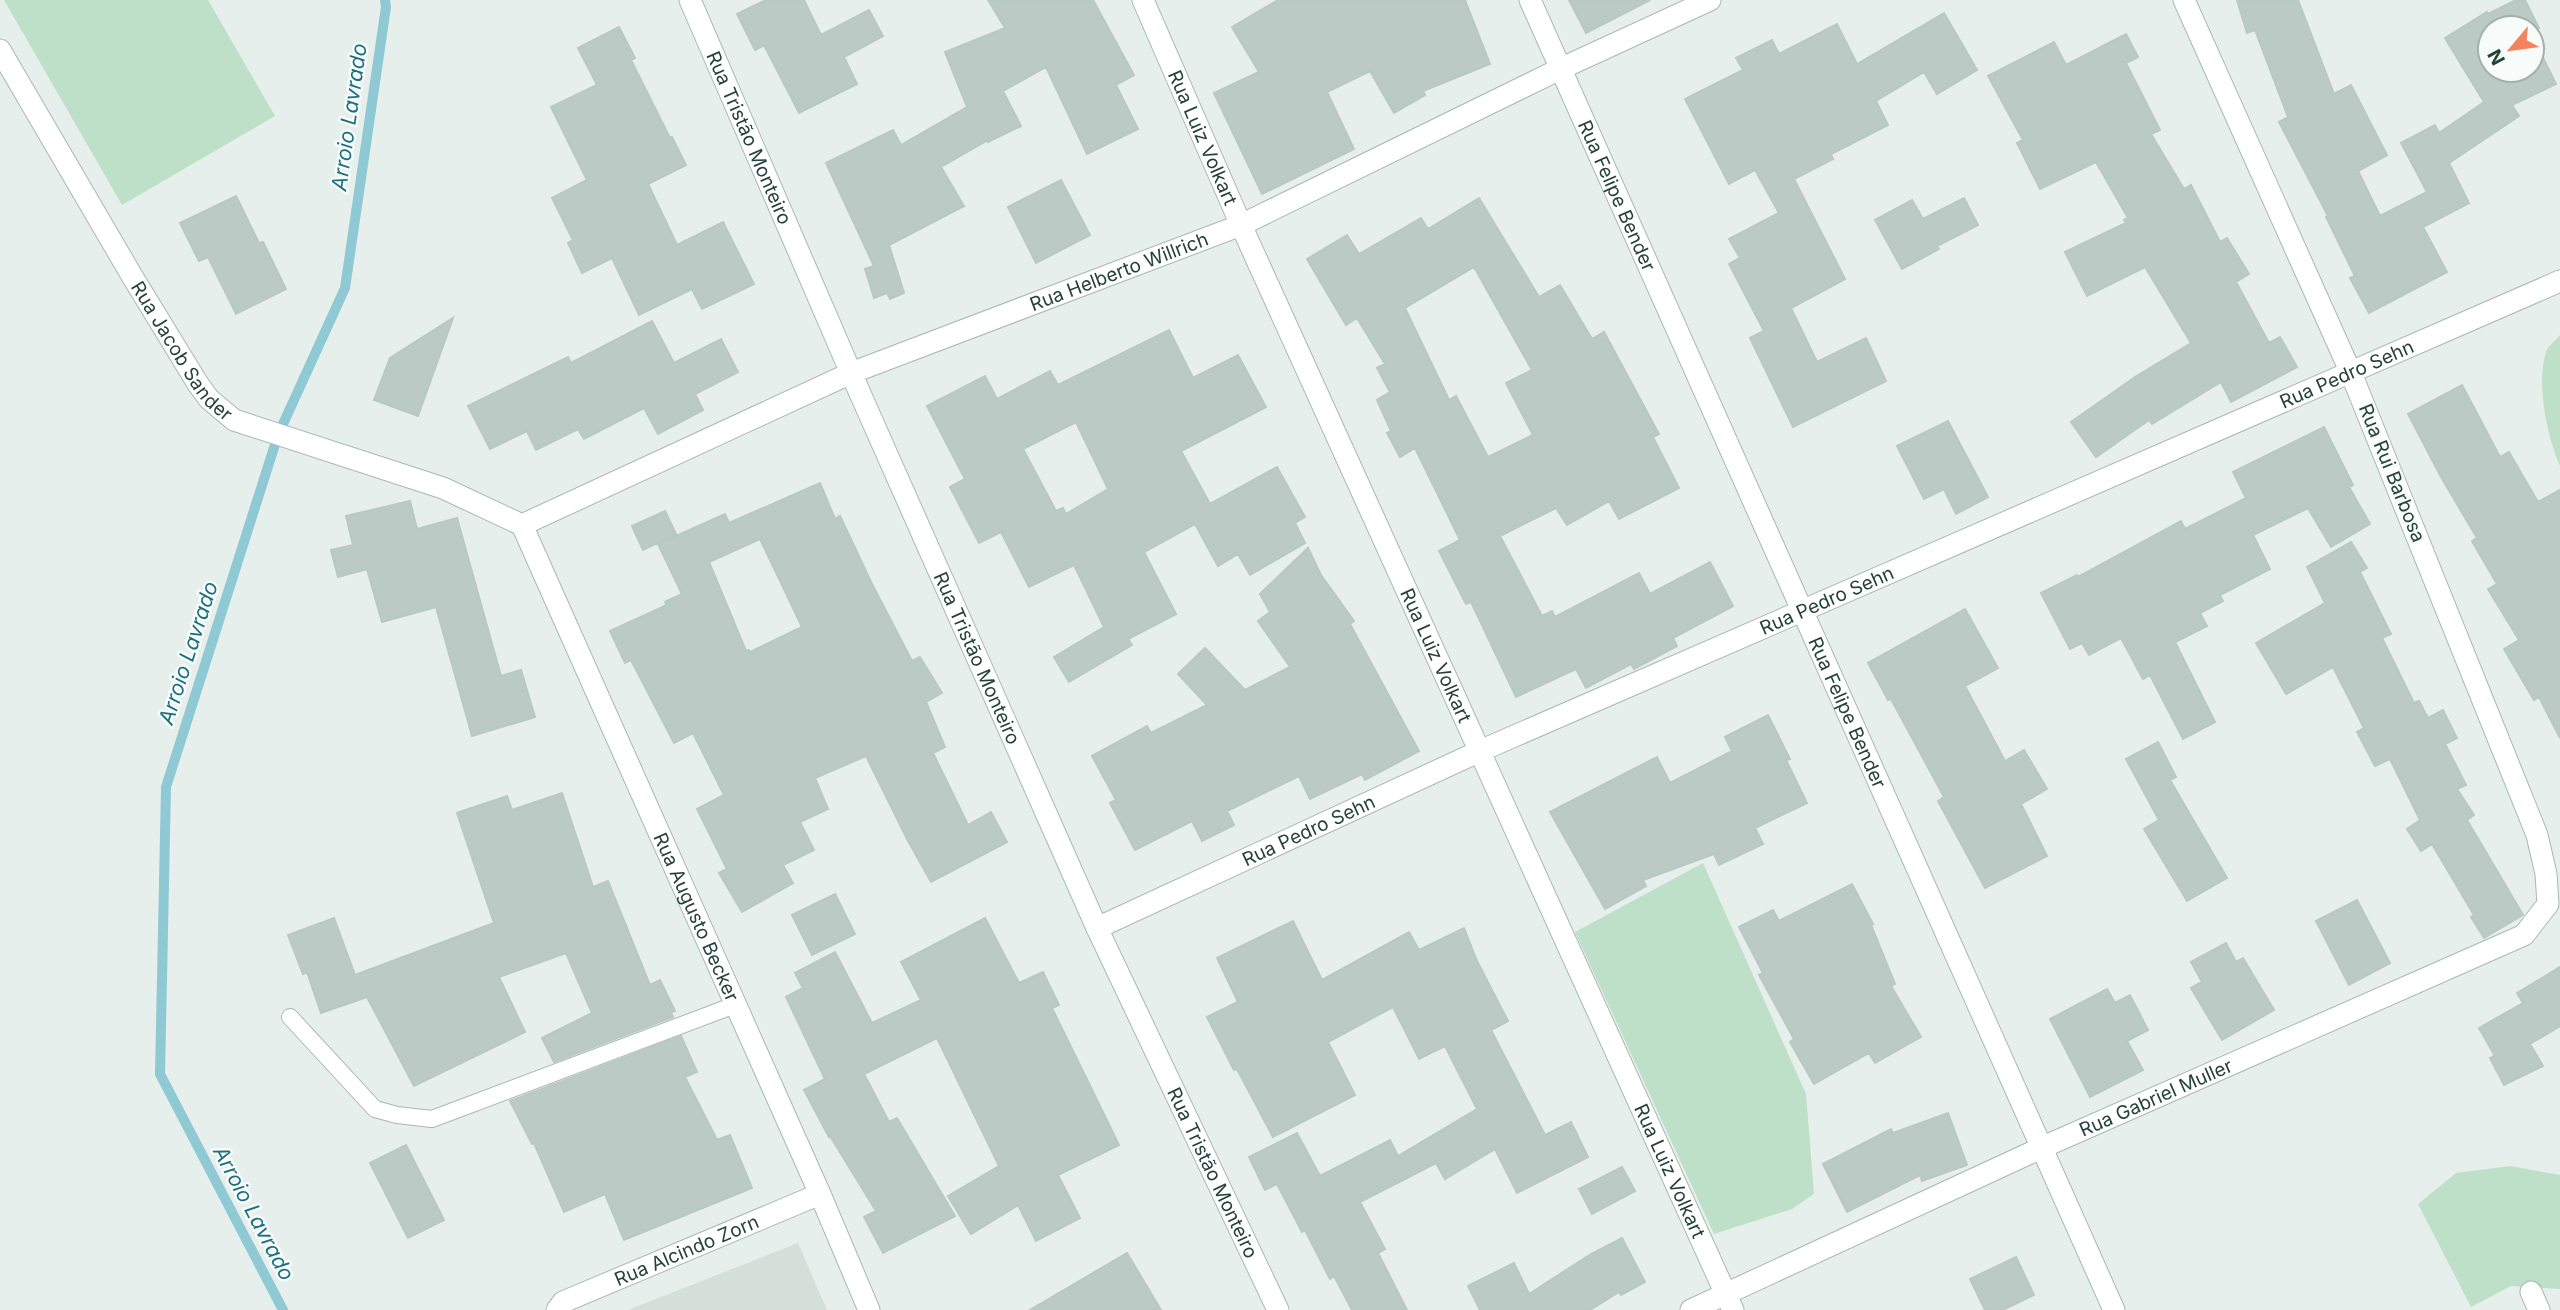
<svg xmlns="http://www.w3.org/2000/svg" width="2560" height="1310" font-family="Inter,sans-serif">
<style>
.built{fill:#d4dfda}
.green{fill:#bfe0c8}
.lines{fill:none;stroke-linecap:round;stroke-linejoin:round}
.stream{stroke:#8ec9d4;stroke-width:10}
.building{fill:#bbcac4;stroke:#b8c9c2;stroke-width:2;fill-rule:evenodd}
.service-casing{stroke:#a8b8b2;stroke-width:18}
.minor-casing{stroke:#a8b8b2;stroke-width:23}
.tertiary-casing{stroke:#a8b8b2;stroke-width:23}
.secondary-casing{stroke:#a4bbb3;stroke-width:23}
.service{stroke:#fff;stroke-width:16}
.minor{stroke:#fff;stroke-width:21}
.tertiary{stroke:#fff;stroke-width:21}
.secondary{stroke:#fff;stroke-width:21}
.labels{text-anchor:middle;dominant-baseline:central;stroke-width:5;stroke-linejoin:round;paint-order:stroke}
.street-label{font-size:19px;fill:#24423a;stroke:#f7fbf9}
.water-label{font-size:21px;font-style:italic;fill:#1c6f80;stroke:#f7fbf9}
</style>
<rect width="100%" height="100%" fill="#e6efeb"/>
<path class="built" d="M798,1243L827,1310H628Z"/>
<path class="green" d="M4,0H208L275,116L122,205Z
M2560,335V466C2547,436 2536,384 2546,352C2548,346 2556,340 2560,335Z
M1703,863L1806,1094L1814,1194L1792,1209L1714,1234L1575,932Z
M2510,1166L2560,1175V1289L2511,1286L2471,1307L2418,1204L2456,1173Z"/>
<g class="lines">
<path class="stream" d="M283,1310L160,1074L166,787L278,435L345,288L386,7L385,0"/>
</g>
<path class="building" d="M766,0H804L821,35L869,10L883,36L844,57L857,84L799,113L764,45L755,50L737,14Z
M988,0H1093L1134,75L1116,85L1138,129L1087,154L1046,67L1003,91L1021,126L988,142V140L941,167L964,206L889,245L904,293L890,299L887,293L874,298L865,269L874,266L826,163L893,130L901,145L967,107L945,52L1005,28Z
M1278,0H1465L1490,64L1423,91L1425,95L1394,113L1370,71L1327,92L1354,149L1262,194L1214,93L1259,72L1232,27Z
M1569,0H1650L1586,33Z
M2237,0H2298L2334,94L2351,85L2387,155L2358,171L2380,216L2427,192L2401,143L2435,125L2439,133L2484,102L2445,38L2487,12L2488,14L2516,0H2525L2539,28L2532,32V28H2490V70H2532V35L2556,84L2512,105L2519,116L2449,163L2469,203L2423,227L2447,272L2369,313L2350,278L2355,276L2326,217L2328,216L2279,122L2288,117L2255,30L2247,33Z
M1944,13L1977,70L1937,94L1924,72L1876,101L1888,125L1831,154L1833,159L1794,179L1845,279L1791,308L1817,362L1866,338L1886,381L1793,427L1750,338L1764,331L1729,264L1740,258L1729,239L1779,213L1755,170L1729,184L1685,99L1743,70L1736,58L1772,40L1779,54L1837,24L1857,64Z
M619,27L635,58L631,60L670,138L672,137L686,165L648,184L677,245L723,222L754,284L702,309L692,289L639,315L612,258L582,273L568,243L573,240L552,198L587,180L551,107L597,85L578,48Z
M2126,34L2138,57L2126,63L2160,130L2151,134L2184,189L2191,185L2220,242L2227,238L2249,274L2236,282L2269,343L2280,337L2297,367L2231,402L2221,382L2152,424L2149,420L2096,457L2071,422L2135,377L2191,343L2145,267L2087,296L2065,252L2126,223L2124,220L2128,218L2096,162L2040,189L2017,143L2023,140L1988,76L2054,42L2066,65Z
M1061,180L1090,235L1036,263L1008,207Z
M236,196L259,243L263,242L286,289L236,314L208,257L199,261L180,223Z
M1479,198L1539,297L1560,285L1592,339L1604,332L1659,434L1653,437L1679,488L1619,519L1609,501L1567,525L1556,508L1500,536L1542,616L1552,611L1555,617L1639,573L1650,594L1710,562L1733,606L1673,638L1677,646L1634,669L1631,664L1586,688L1576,669L1516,697L1471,602L1466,604L1439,551L1460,540L1415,448L1400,457L1387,433L1391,431L1377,400L1390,392L1377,368L1385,364L1357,318L1346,325L1307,259L1347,235L1359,254L1421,218L1428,229ZM1474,267L1532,370L1506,383L1533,435L1488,457L1456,396L1449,400L1405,308Z
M1964,198L1978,225L1937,246L1939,249L1902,269L1875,220L1912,200L1923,219Z
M453,318L418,416L374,400L390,358Z
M652,321L674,363L721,339L738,372L695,394L703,410L658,434L644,408L584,439L578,429L536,450L527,431L490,449L468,406L568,357L571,363Z
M1169,330L1193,378L1238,355L1266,407L1181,451L1210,504L1277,467L1305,517L1295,523L1305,543L1250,575L1238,554L1218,566L1195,524L1144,552L1176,614L1128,639L1132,645L1069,682L1054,657L1104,627L1074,565L1029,587L1001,532L979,543L950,487L965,479L927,406L985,376L997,399L1050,371L1058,385ZM1076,422L1108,489L1066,514L1063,508L1056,511L1023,449Z
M2462,385L2500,457L2509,452L2538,502L2560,490V738L2539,697L2534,700L2504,649L2519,640L2488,589L2497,584L2472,541L2477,538L2441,477L2408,414Z
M1948,421L1988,497L1956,514L1944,489L1924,499L1897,446Z
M2324,427L2353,485L2349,487L2370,524L2331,547L2308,508L2253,535L2270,569L2220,595L2223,601L2200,613L2207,626L2175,642L2215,722L2183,739L2150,675L2143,679L2121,638L2089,655L2082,643L2070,649L2041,593L2077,575L2078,577L2181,521L2185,529L2246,498L2233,472Z
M820,483L835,519L840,516L872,584L912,661L920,657L942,693L926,702L945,747L933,753L968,825L991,812L1007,842L931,882L907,839L866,756L815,778L828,809L800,822L814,850L783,865L793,883L742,912L719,873L727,869L697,809L724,795L693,733L674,743L631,660L625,663L610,631L667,605L665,602L682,594L658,544L725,514L729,523ZM760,539L802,627L750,652L749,650L746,651L709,562Z
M410,501L417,529L457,518L501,676L521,670L535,717L472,736L436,607L382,622L367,569L338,577L331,550L353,545L346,516Z
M665,511L676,534L643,550L632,526Z
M2351,542L2367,568L2360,572L2391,634L2382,638L2414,703L2419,701L2428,718L2443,710L2457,738L2445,744L2466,785L2457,789L2474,815L2467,820L2523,915L2484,938L2471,917L2474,915L2432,844L2421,851L2407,829L2420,820L2390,759L2375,766L2357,732L2364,728L2333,667L2286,694L2256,643L2325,603L2307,567Z
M1308,548L1321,575L1354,621L1350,624L1419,751L1365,780L1362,774L1310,799L1299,776L1227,811L1234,825L1202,841L1192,821L1135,850L1110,803L1116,800L1092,756L1147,726L1151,733L1207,705L1178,674L1205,648L1245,690L1290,667L1258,621L1270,612L1260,594Z
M1965,609L1998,668L1965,686L2005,761L2024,750L2047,789L2021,804L2047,856L1985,888L1938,801L1944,797L1891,699L1888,700L1868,663Z
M1768,715L1790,759L1786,760L1807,803L1755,828L1763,844L1719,865L1714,854L1643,880L1646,886L1605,909L1550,812L1657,757L1670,783L1732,751L1725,737Z
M2158,742L2176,777L2170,780L2227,878L2187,901L2144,829L2159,820L2126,759Z
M562,793L593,887L608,881L650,985L660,980L675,1011L671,1012L673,1017L554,1062L542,1038L592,1013L566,953L499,977L525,1032L414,1086L367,997L321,1013L307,972L303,974L288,935L334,918L355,975L494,923L457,813L507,796L512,810Z
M1852,884L1873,924L1871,925L1895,984L1891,986L1921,1037L1875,1063L1869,1053L1814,1084L1790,1042L1794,1039L1759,975L1763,973L1739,927L1773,910L1779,921Z
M835,894L855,934L812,955L792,915Z
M2357,900L2390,963L2349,985L2316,921Z
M985,918L1019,983L1043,972L1059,1005L1052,1008L1119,1145L1058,1175L1080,1218L1036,1241L1018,1205L971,1234L948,1196L999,1166L937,1038L864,1074L889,1122L897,1118L955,1216L883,1253L864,1217L876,1211L830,1136L829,1137L804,1090L825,1079L786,997L803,988L795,973L835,952L872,1023L921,1000L901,962Z
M1293,921L1322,980L1409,932L1419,950L1464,928L1477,961L1508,1021L1491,1030L1545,1135L1571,1122L1588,1157L1517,1193L1495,1149L1445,1179L1436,1163L1360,1202L1385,1249L1378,1253L1407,1310H1352L1334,1276L1330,1279L1305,1230L1302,1232L1277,1184L1265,1190L1249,1157L1297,1133L1320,1176L1390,1140L1398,1156L1477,1109L1445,1046L1419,1059L1393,1007L1328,1042L1355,1095L1273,1137L1237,1069L1234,1070L1207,1017L1238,1002L1217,958Z
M2226,943L2236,962L2243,958L2274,1010L2222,1040L2191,988L2202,982L2191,962Z
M2560,967V1026L2530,1044L2543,1066L2504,1085L2490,1058L2495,1056L2479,1028L2523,1003L2517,993Z
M2107,989L2115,1003L2130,995L2148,1030L2127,1041L2143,1070L2090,1097L2050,1019Z
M681,1036L697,1072L685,1077L717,1140L730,1135L752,1188L624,1240L605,1194L564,1212L534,1143L532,1144L510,1101Z
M1948,1113L1967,1165L1922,1181L1920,1175L1847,1212L1823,1164L1891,1129L1893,1133Z
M406,1145L444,1220L408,1238L370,1163Z
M1622,1167L1635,1191L1592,1214L1579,1189Z
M1622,1238L1645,1282L1621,1295L1619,1292L1590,1310H1480L1468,1286L1514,1263L1529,1294L1591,1254Z
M1127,1253L1161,1310H1030Z
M2016,1257L2034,1295L2003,1310H1985L1970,1279Z"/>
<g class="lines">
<g class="service-casing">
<path id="service" d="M290,1017L375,1109L397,1115L432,1119L735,1005"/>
</g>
<g class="minor-casing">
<g id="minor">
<path id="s1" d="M1530,0L2114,1310"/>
<path d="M1241,225L1560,69L1710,0"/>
<path id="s2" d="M1097,928L1480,751L2560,281"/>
<path d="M2531,1292L2539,1310"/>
<path id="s3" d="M557,1310L563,1302L820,1194"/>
<path id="s4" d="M1691,1310L2041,1148L2524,935L2548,904L2546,874L2537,835L2351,373L2184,0"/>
</g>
</g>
<g class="tertiary-casing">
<g id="tertiary">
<path id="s5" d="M1143,0L1241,225L1733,1310"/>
<path id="s6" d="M0,50L132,276L198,384L209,399L234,420L443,488L522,525"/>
<path id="s7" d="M522,525L820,1194L869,1310"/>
<path id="s8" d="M522,525L851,373L1241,225"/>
</g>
</g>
<g class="secondary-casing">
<g id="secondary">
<path id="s9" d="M690,0L851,373L1097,928L1278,1310"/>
</g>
</g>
<use href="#service" class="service"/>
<use href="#minor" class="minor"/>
<use href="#tertiary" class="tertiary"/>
<use href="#secondary" class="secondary"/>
</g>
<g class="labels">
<g class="street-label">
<text stroke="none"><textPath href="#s9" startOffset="150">Rua Tristão Monteiro</textPath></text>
<text stroke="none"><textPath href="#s5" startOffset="150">Rua Luiz Volkart</textPath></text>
<text stroke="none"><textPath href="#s1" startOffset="214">Rua Felipe Bender</textPath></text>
<text stroke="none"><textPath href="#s8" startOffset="649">Rua Helberto Willrich</textPath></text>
<text stroke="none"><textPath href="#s6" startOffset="352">Rua Jacob Sander</textPath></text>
<text stroke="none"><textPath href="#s2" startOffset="1367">Rua Pedro Sehn</textPath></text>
<text transform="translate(2392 473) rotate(68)">Rua Rui Barbosa</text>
<text stroke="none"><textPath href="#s2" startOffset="800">Rua Pedro Sehn</textPath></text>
<text stroke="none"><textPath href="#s5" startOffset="718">Rua Luiz Volkart</textPath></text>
<text stroke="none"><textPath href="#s9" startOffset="718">Rua Tristão Monteiro</textPath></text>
<text stroke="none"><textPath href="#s1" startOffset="780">Rua Felipe Bender</textPath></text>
<text stroke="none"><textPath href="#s2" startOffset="233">Rua Pedro Sehn</textPath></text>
<text stroke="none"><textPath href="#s7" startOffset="429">Rua Augusto Becker</textPath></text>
<text stroke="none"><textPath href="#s4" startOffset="511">Rua Gabriel Muller</textPath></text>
<text stroke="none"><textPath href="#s5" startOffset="1284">Rua Luiz Volkart</textPath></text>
<text stroke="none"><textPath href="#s9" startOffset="1284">Rua Tristão Monteiro</textPath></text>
<text stroke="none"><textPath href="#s3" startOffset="144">Rua Alcindo Zorn</textPath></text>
</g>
<g class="water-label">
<text transform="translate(349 117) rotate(-82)">Arroio Lavrado</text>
<text transform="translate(188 653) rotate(-72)">Arroio Lavrado</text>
<text transform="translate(254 1213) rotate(62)">Arroio Lavrado</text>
</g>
</g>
<g transform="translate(2511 49) rotate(241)"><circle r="33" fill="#f7fbf9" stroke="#a3b1ad" stroke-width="2"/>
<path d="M0-5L12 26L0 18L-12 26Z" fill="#f4845f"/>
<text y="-10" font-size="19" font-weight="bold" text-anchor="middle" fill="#24423a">N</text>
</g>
</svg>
